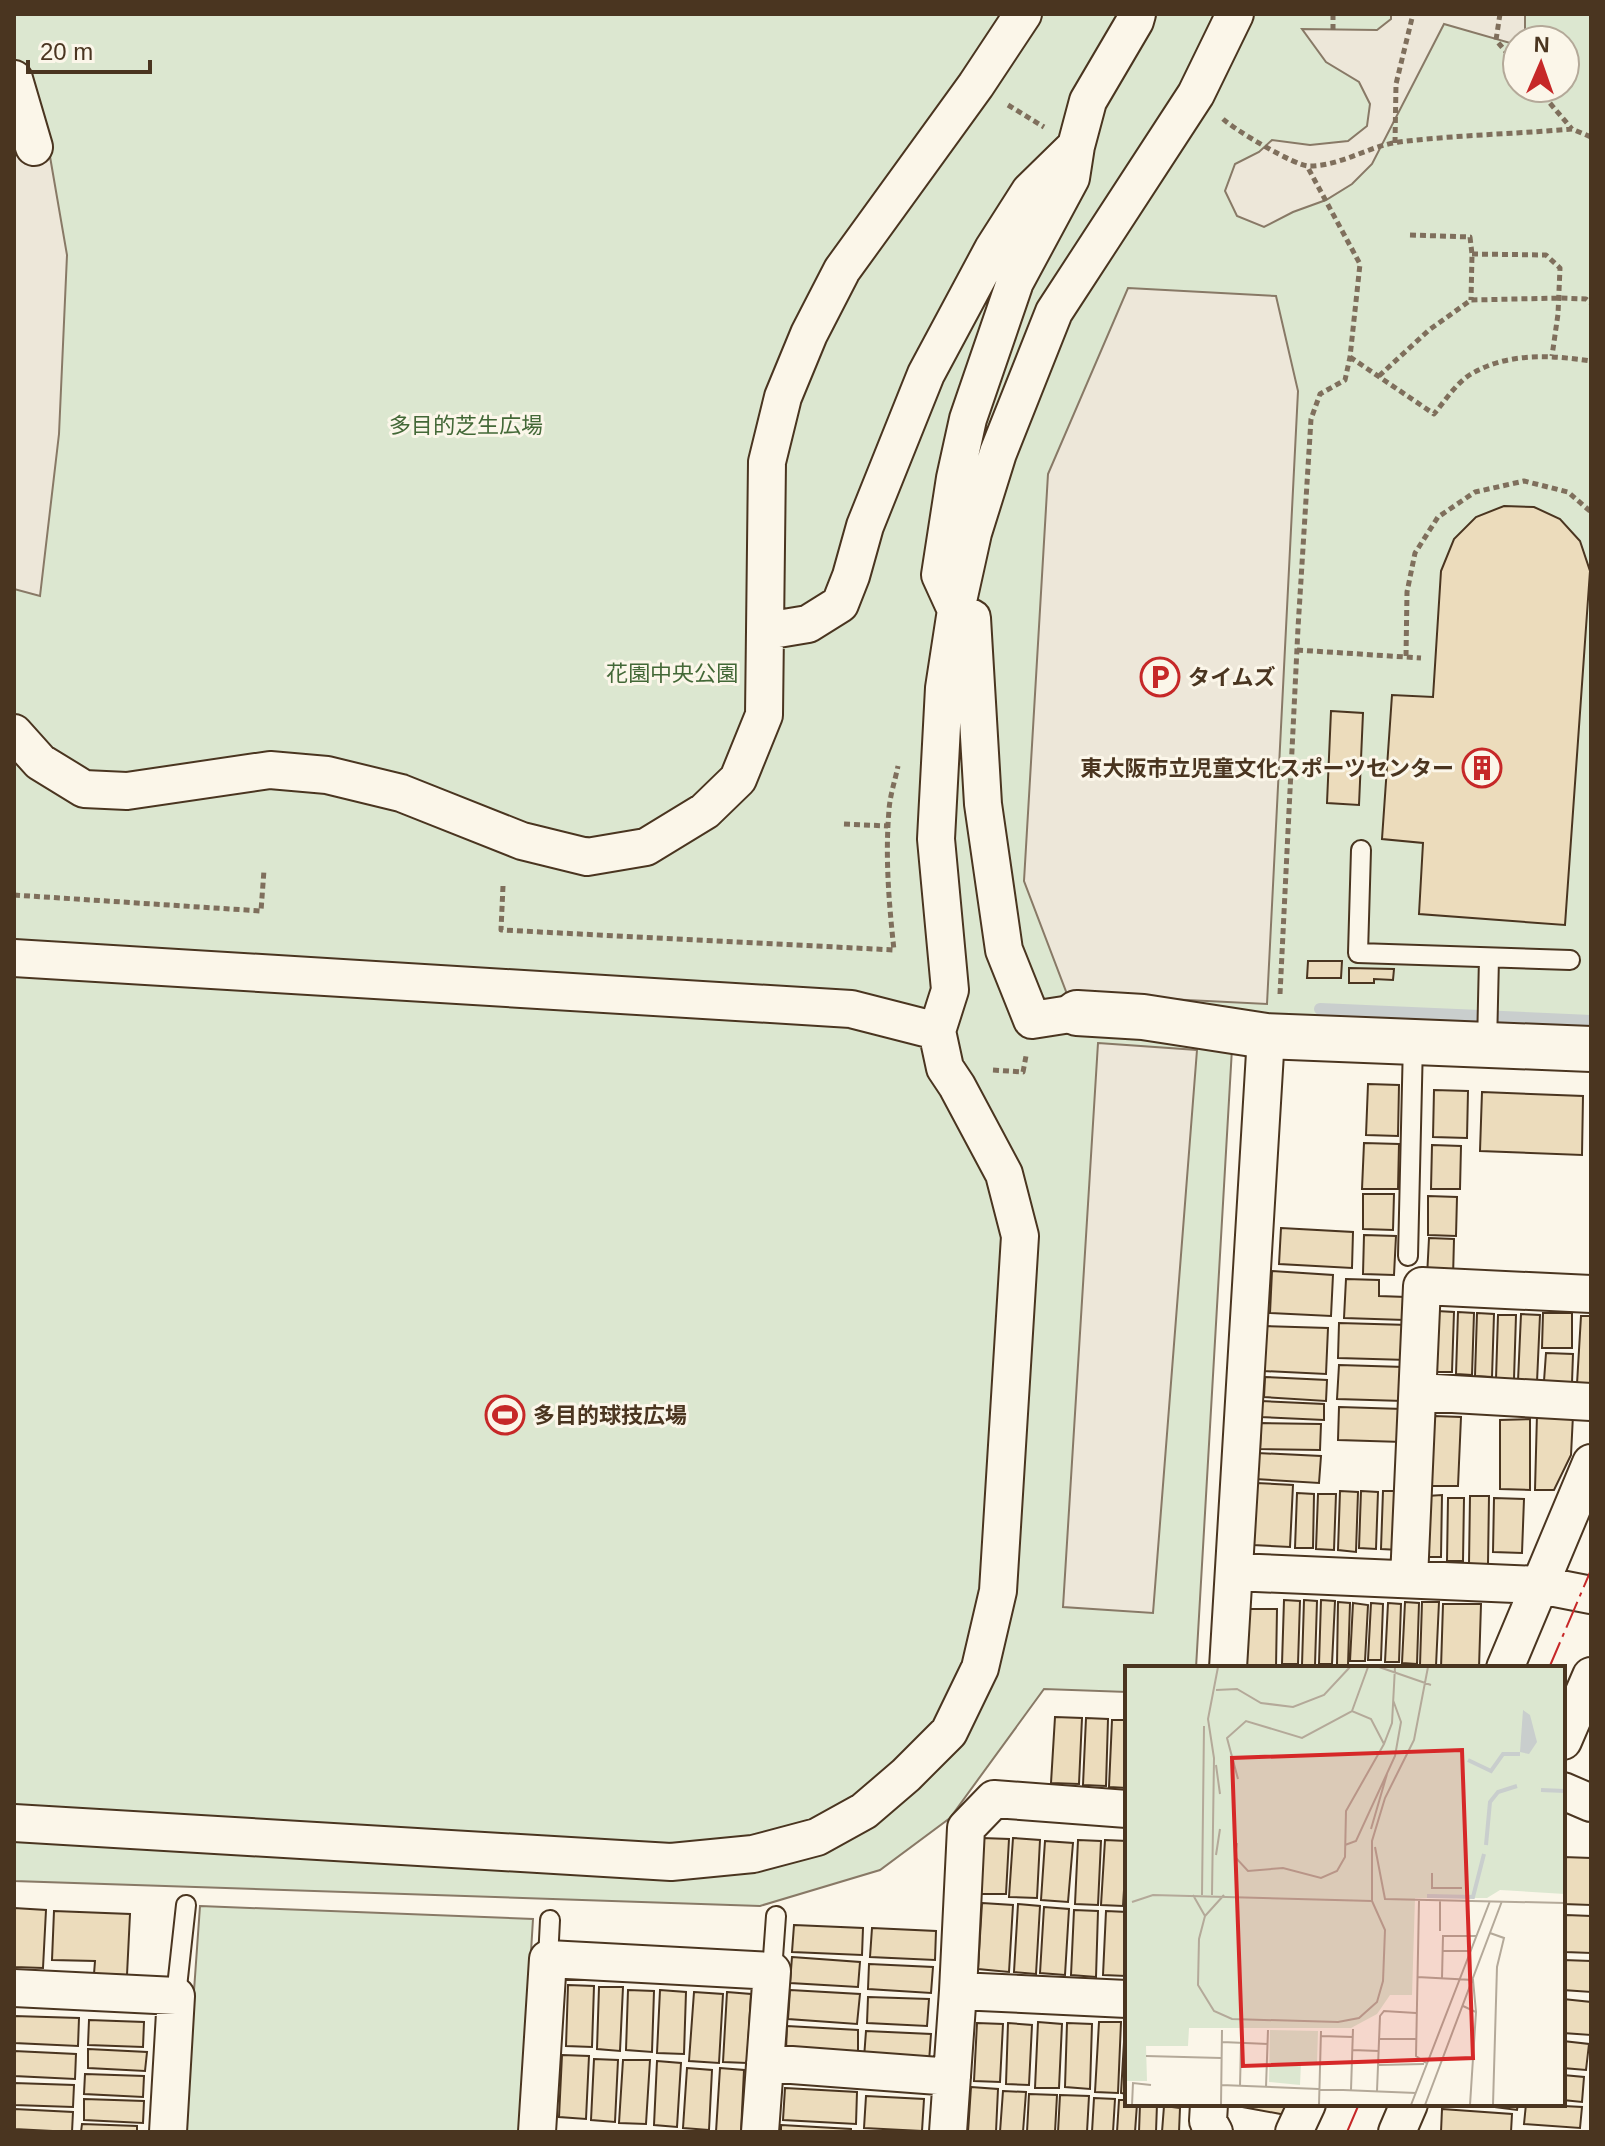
<svg xmlns="http://www.w3.org/2000/svg" width="1605" height="2146" font-family="Helvetica,'Noto Sans JP',sans-serif">
<style>
.green{fill:#dce7d0;stroke:#887966;stroke-width:2;fill-rule:evenodd}
.parking{fill:#ede7d9;stroke:#887966;stroke-width:2}
.lines{fill:none;stroke-linecap:round;stroke-linejoin:round}
.stream{stroke:#c9cecd;stroke-width:12}
.building{fill:#ecdcbc;stroke:#4a3520;stroke-width:2}
.lane-casing{stroke:#4a3520;stroke-width:22}
.street-casing{stroke:#4a3520;stroke-width:40}
.secondary-casing{stroke:#4a3520;stroke-width:48}
.path{stroke:#7f6f5c;stroke-width:5;stroke-dasharray:6 4;stroke-linecap:butt}
.lane{stroke:#fbf6e9;stroke-width:18}
.street{stroke:#fbf6e9;stroke-width:36}
.secondary{stroke:#fbf6e9;stroke-width:44}
.power{stroke:#c62828;stroke-width:2;stroke-dasharray:28 6 4 6;stroke-linecap:butt}
.labels{text-anchor:middle;dominant-baseline:central;stroke-width:6;stroke-linejoin:round;paint-order:stroke}
.park-label{font-size:22px;fill:#436837;stroke:#fbf6e9}
.poi-label{font-size:22px;font-weight:bold;fill:#4a3520;stroke:#fbf6e9;text-anchor:start}
.inset-river{fill:none;stroke:#c9cecd;stroke-width:4}
.inset-road{fill:none;stroke:#b4a999;stroke-width:2}
.view{fill:#d62828;fill-opacity:0.15;stroke:#d62828;stroke-width:4}
.inset-edge{fill:none;stroke:#4a3520;stroke-width:4}
</style>
<rect width="100%" height="100%" fill="#fbf6e9"/>
<path class="green" d="M14,14H1591V1029L1234,1014L1196,1668H1127V1692L1044,1689L950,1818L880,1870L760,1906L14,1881ZM1517,40H1565V88H1517Z
M200,1906L533,1919L520,2132H184Z"/>
<path class="parking" d="M1391,14H1525V40H1517V45L1444,24L1372,164L1352,184L1326,200L1293,212L1264,227L1237,216L1225,191L1235,164L1259,152L1272,140L1310,145L1348,141L1367,126L1370,104L1359,82L1326,62L1302,29L1377,30L1391,19Z
M48,145L67,255L59,434L40,596L14,589V151Z
M1128,288L1276,296L1298,391L1267,1004L1067,994L1024,881L1048,474Z
M1098,1043L1197,1050L1153,1613L1063,1607Z"/>
<g class="lines">
<path class="stream" d="M1320,1009L1591,1021"/>
</g>
<path class="building" d="M1504,506L1534,507L1560,519L1580,541L1590,571L1565,925L1419,914L1423,843L1382,839L1392,695L1433,697L1441,571L1454,539L1476,517Z
M1331,711L1363,713L1359,805L1327,803Z
M1308,961H1342L1341,978H1307Z
M1349,968L1394,969L1393,980L1374,979V983H1349Z
M1368,1084L1399,1085L1398,1136L1366,1135Z
M1434,1090L1468,1091L1467,1138L1433,1137Z
M1482,1092L1583,1096L1582,1155L1480,1151Z
M1364,1143L1399,1144L1398,1189H1362Z
M1432,1145L1461,1146L1460,1189H1431Z
M1363,1194H1394L1393,1230L1363,1229Z
M1428,1196L1457,1197L1456,1236L1428,1235Z
M1281,1228L1353,1232L1352,1268L1279,1264Z
M1364,1235L1396,1236L1394,1275L1363,1274Z
M1429,1238L1454,1239L1453,1278L1427,1277Z
M1272,1271L1333,1275L1331,1316L1270,1313Z
M1346,1279L1379,1280V1296L1406,1297L1405,1320L1344,1318Z
M1437,1311L1454,1312L1452,1372H1435Z
M1458,1312L1474,1313L1472,1375L1456,1374Z
M1477,1313L1494,1314L1492,1377L1475,1376Z
M1543,1313H1572V1348H1542Z
M1521,1314L1540,1315L1537,1382L1518,1381Z
M1498,1315H1516L1514,1379H1496Z
M1581,1316H1591V1385L1577,1384Z
M1339,1323L1409,1325L1408,1360L1338,1358Z
M1266,1326L1328,1328L1326,1374L1264,1371Z
M1546,1353L1573,1354L1572,1383L1544,1381Z
M1339,1365L1404,1367L1403,1401L1337,1399Z
M1265,1377L1327,1380L1326,1401L1264,1397Z
M1261,1401L1324,1404V1420L1260,1417Z
M1339,1407L1403,1409L1402,1442L1338,1440Z
M1537,1414L1573,1415L1571,1455L1554,1490H1535Z
M1434,1416L1461,1417L1458,1486H1431Z
M1530,1419V1490L1500,1489V1420Z
M1261,1423L1321,1424L1320,1450L1260,1449Z
M1257,1453L1321,1456L1319,1483L1255,1479Z
M1256,1483L1293,1485L1290,1547L1253,1545Z
M1340,1491L1358,1492L1356,1552L1338,1550Z
M1361,1491L1378,1492L1376,1549L1359,1548Z
M1383,1491H1402L1399,1550L1381,1549Z
M1297,1493L1314,1494L1313,1548H1295Z
M1318,1494H1336L1334,1550L1316,1549Z
M1442,1495L1441,1557H1425L1427,1496Z
M1470,1496H1489L1488,1564H1469Z
M1448,1498H1464L1463,1561H1447Z
M1494,1498L1524,1499L1522,1553L1493,1552Z
M1284,1600L1300,1601L1298,1664H1282Z
M1304,1600L1317,1601L1315,1665H1302Z
M1321,1600L1335,1601L1332,1664H1319Z
M1338,1602L1350,1603L1348,1665H1337Z
M1405,1602L1419,1603L1417,1664L1402,1663Z
M1422,1602H1439L1436,1666L1420,1665Z
M1353,1603L1368,1605L1365,1661H1350Z
M1371,1603L1383,1604L1381,1660H1368Z
M1388,1603L1401,1604L1399,1662H1385Z
M1443,1604H1481L1479,1668H1441Z
M1247,1609H1277L1276,1668H1246Z
M1055,1717L1082,1718L1079,1784L1051,1783Z
M1086,1718L1108,1719L1106,1786L1083,1785Z
M1112,1720H1127V1788L1109,1787Z
M982,1838L1009,1839L1006,1894H980Z
M1013,1838L1040,1840L1037,1898L1009,1897Z
M1078,1840L1101,1841L1098,1905L1075,1904Z
M1105,1840L1127,1841L1123,1906L1101,1905Z
M1045,1841L1073,1843L1068,1902L1041,1900Z
M1563,1857L1591,1858V1905L1563,1904Z
M982,1903L1013,1905L1009,1972L978,1969Z
M1018,1904L1040,1906L1036,1974L1014,1972Z
M1044,1907L1069,1909L1065,1975L1040,1973Z
M14,1908L46,1910L43,1968L14,1967Z
M1074,1910L1098,1911L1096,1977L1071,1975Z
M54,1911L130,1914L127,1975L94,1974L95,1961L52,1960Z
M1106,1911L1127,1912L1126,1976L1103,1975Z
M1566,1915L1591,1916V1953L1565,1952Z
M794,1925L863,1928L862,1955L792,1952Z
M872,1928L936,1931L935,1960L870,1957Z
M792,1957L860,1962L858,1987L790,1983Z
M1563,1960L1591,1961V1992L1563,1990Z
M869,1964L933,1967L931,1993L868,1989Z
M568,1985L594,1986L592,2047L566,2046Z
M599,1987H623L620,2051L597,2049Z
M628,1990L654,1991L652,2052L626,2050Z
M660,1990L686,1992L684,2054L657,2053Z
M790,1990L860,1994L857,2024L788,2019Z
M694,1992L723,1994L719,2063L689,2061Z
M727,1992L751,1994L747,2063L723,2062Z
M868,1997L929,1999L927,2026L867,2023Z
M1563,1999L1591,2002V2035L1563,2033Z
M14,2016L79,2018L78,2046L14,2043Z
M89,2020L144,2022L143,2047L88,2045Z
M1038,2022L1062,2024L1059,2088H1035Z
M1099,2022H1121L1118,2093L1095,2092Z
M977,2023L1003,2024L1000,2082L974,2081Z
M1008,2023L1032,2025L1029,2085L1006,2084Z
M1067,2023L1092,2024L1090,2089L1065,2087Z
M1125,2025H1127V2094L1121,2093Z
M787,2026L858,2030V2054L786,2050Z
M866,2031L931,2034L929,2062L864,2058Z
M1563,2041L1589,2044L1586,2070L1563,2068Z
M88,2049L147,2052L145,2071L88,2068Z
M14,2051L76,2054L75,2079L14,2076Z
M562,2055L589,2056L586,2119L559,2117Z
M594,2059L618,2060L615,2122L591,2120Z
M623,2060H650L646,2124L619,2123Z
M657,2061L681,2063L677,2127L654,2125Z
M687,2068L712,2070L709,2130L683,2128Z
M720,2068L744,2070L741,2132H716Z
M85,2074L144,2076L143,2097L84,2094Z
M1563,2075L1584,2077L1582,2102L1563,2100Z
M14,2083L74,2085L73,2107L14,2105Z
M971,2087L998,2089L996,2132H968Z
M785,2088L857,2092L856,2124L783,2120Z
M1003,2091L1026,2092L1023,2132H1000Z
M1029,2094L1057,2095L1055,2132H1027Z
M1060,2095L1089,2096L1087,2132H1058Z
M866,2096L924,2099L922,2131L864,2128Z
M1094,2098L1115,2099L1113,2132H1092Z
M84,2099L144,2101L143,2123L84,2120Z
M1119,2100H1127V2104H1137L1135,2132H1117Z
M1140,2104H1157L1156,2132H1139Z
M1226,2104H1288L1286,2115Z
M1471,2104H1518L1517,2110Z
M1526,2104L1582,2107L1580,2128L1524,2124Z
M1164,2106L1180,2108L1179,2132H1162Z
M14,2109L73,2112L72,2132L14,2129Z
M1442,2109L1512,2114L1511,2132H1441Z
M82,2124L137,2126V2132H81Z
M781,2125L851,2129V2132H781Z"/>
<g class="lines">
<g class="lane-casing">
<path id="lane" d="M1361,850L1358,953L1570,960
M1487,1045L1489,958
M1408,1256L1413,1042
M548,1959L550,1920
M772,1971L776,1916
M176,1996L186,1905"/>
</g>
<g class="street-casing">
<path id="street" d="M14,79L34,147
M1076,146L1071,178L1015,282L968,419L955,478L940,575L956,610L972,618L983,804L1004,950L1032,1020L1077,1013
M766,631L808,624L840,604L851,576L865,526L926,374L993,249L1030,191L1076,146L1088,101L1135,21L1137,14
M14,733L40,762L84,789L127,791L270,770L327,775L401,793L522,841L587,857L646,847L705,811L738,779L764,715L767,462L783,397L809,334L842,270L976,85L1023,14
M14,958L851,1009L937,1031
M1418,1392L1591,1402
M1234,1572L1540,1585L1591,1595
M1409,1579L1422,1286L1591,1294
M1228,1668L1266,1036
M1505,1668L1591,1463
M1563,1741L1591,1676
M1563,1791L1591,1803
M14,1823L671,1862L753,1854L817,1837L864,1811L906,1775L949,1732L980,1668L998,1591L1020,1236L1004,1174L957,1086L945,1068L937,1031L950,990L936,839L944,688L956,610L973,533L998,453L1054,312L1196,94L1235,14
M14,1988L176,1996L168,2132
M958,1991L1127,1999
M765,2063L952,2077
M1209,2104L1208,2121L1214,2132
M537,2132L548,1959L772,1971L760,2132
M948,2132L958,1991L966,1828L994,1799L1127,1809
M1294,2132L1307,2104
M1397,2132L1409,2104"/>
</g>
<g class="secondary-casing">
<path id="secondary" d="M1077,1013L1143,1017L1266,1036L1591,1049"/>
</g>
<path class="path" d="M1500,14L1496,40L1517,65
M1333,30V14
M1537,88L1572,129
M1008,105L1044,127
M1223,119C1235,130 1295,166 1309,166C1341,166 1369,146 1399,142C1456,135 1514,134 1572,129L1591,137
M1395,143L1396,84L1413,14
M1410,235L1470,237L1472,254L1471,300
M1472,254L1546,255L1560,268L1558,314L1552,356
M1350,357L1434,414C1444,402 1455,385 1468,376C1505,352 1550,355 1591,361
M1379,376L1429,330L1471,300L1559,298L1586,299L1591,303
M1297,650L1421,658
M1406,656L1407,592L1415,553L1438,517L1475,492L1524,481L1568,492L1591,512
M1589,695H1591
M844,824L888,826
M503,886L501,930L894,950C889,904 885,857 889,810C890,795 895,781 898,766
M14,895L261,911L264,870
M1280,994L1298,628L1311,419L1320,394L1345,380L1350,357L1360,264L1307,166
M993,1070L1023,1072L1026,1056"/>
<use href="#lane" class="lane"/>
<use href="#street" class="street"/>
<use href="#secondary" class="secondary"/>
<path class="power" d="M1549,1668L1591,1570
M1347,2132L1359,2104"/>
</g>
<defs>
<g id="parking-ring" transform="scale(2)"><circle r="9.5" fill="#fbf6e9" stroke="#c62828" stroke-width="1.5"/><path d="M-3.5-5.5H1a3.5 3.5 0 0 1 0 7H-1V5.5H-3.5ZM-1-3.4V-.6H.8a1.4 1.4 0 0 0 0-2.8Z" fill="#c62828"/></g>
<g id="building-ring" transform="scale(2)"><circle r="9.5" fill="#fbf6e9" stroke="#c62828" stroke-width="1.5"/><path d="M-4-6H4V6H1V3H-1V6H-4ZM-2.5-4.3h1.7v1.8h-1.7ZM.8-4.3h1.7v1.8H.8ZM-2.5-1h1.7V.8h-1.7ZM.8-1h1.7V.8H.8Z" fill="#c62828"/></g>
<g id="stadium-ring" transform="scale(2)"><circle r="9.5" fill="#fbf6e9" stroke="#c62828" stroke-width="1.5"/><path d="M0-5a6.5 5 0 1 0 0 10a6.5 5 0 1 0 0-10ZM-3.5-1.8h7v3.6h-7Z" fill="#c62828"/></g>
</defs>
<g fill-rule="evenodd">
<use href="#parking-ring" x="1160" y="677"/>
<use href="#building-ring" x="1482" y="768"/>
<use href="#stadium-ring" x="505" y="1415"/>
</g>
<g class="labels">
<g class="park-label">
<text x="466" y="425">多目的芝生広場</text>
<text x="672" y="673">花園中央公園</text>
</g>
<g class="poi-label">
<text x="1188" y="677">タイムズ</text>
<text x="1454" y="768" text-anchor="end">東大阪市立児童文化スポーツセンター</text>
<text x="533" y="1415">多目的球技広場</text>
</g>
</g>
<g transform="translate(1125 1666)">
<rect width="440" height="440" fill="#fbf6e9"/>
<path d="M0,1H440V228L375,224L362,232H290L287,329H265L252,348L226,362H64L63,380H21L22,415H0ZM145,364L193,365L192,396L176,397L175,419L144,416Z" fill="#dce7d0"/>
<path d="M398,44L405,49L412,76L404,88L395,86Z" fill="#c9cecd"/>
<path class="inset-river" d="M343,94L366,105L378,88H395M416,124L440,125M361,179L365,136L373,126L392,120M302,230L348,231L359,188"/>
<path class="inset-road" d="M254,1L306,19M91,24L112,23L136,37L168,41L199,29L225,1M227,45L243,1M259,78L267,57L270,1M91,99L95,128M246,163L262,108M112,177L110,191L123,205L158,202L196,212L212,205L220,191L221,145L259,78L246,53L227,45L177,72L121,55L102,72L113,113M220,179L231,175L270,90L276,56L268,34M250,181L260,233L440,237M91,189L95,163M307,207V222H337M68,229L80,250M77,229L79,60M87,229L89,92L83,53L93,1M99,229L80,250L74,273L73,319L89,345L107,353L213,356L234,352L252,336L258,315L260,264L247,235V175L260,132L289,74L303,1M294,235L291,390L301,397M315,235V265M7,236L28,229L247,235M365,267L379,272L372,301L368,439M317,285H346M292,311L348,314L351,346M317,312L318,270H352M338,340L351,346L345,439M196,370L228,371M255,373H291M97,376L143,378M227,384L254,385M21,390L96,392M195,397H227M254,399L299,398M96,419L291,427M115,420L116,377M141,421L143,364M226,424L228,363M252,425L255,350L259,345L291,347M7,439L8,417L26,419M96,439L97,364M194,439L196,365M286,439L365,235M300,439L377,235"/>
<path class="view" d="M337,84L348,392L118,400L107,92Z"/>
<rect width="440" height="440" class="inset-edge"/>
</g>
<rect width="1605" height="2146" fill="none" stroke="#4a3520" stroke-width="32"/>
<g transform="translate(1541 64) rotate(2)"><circle r="38" fill="#fbf6e9" stroke="#b4a999" stroke-width="2"/>
<path d="M0-6L14 30L0 20L-14 30Z" fill="#c62828"/>
<text y="-12" font-size="22" font-weight="bold" text-anchor="middle" fill="#4a3520">N</text>
</g>
<path d="M28 60v12h122v-12" fill="none" stroke="#4a3520" stroke-width="4"/>
<text x="40" y="60" font-size="24" fill="#4a3520" stroke="#fbf6e9" stroke-width="6" paint-order="stroke">20 m</text>
</svg>
